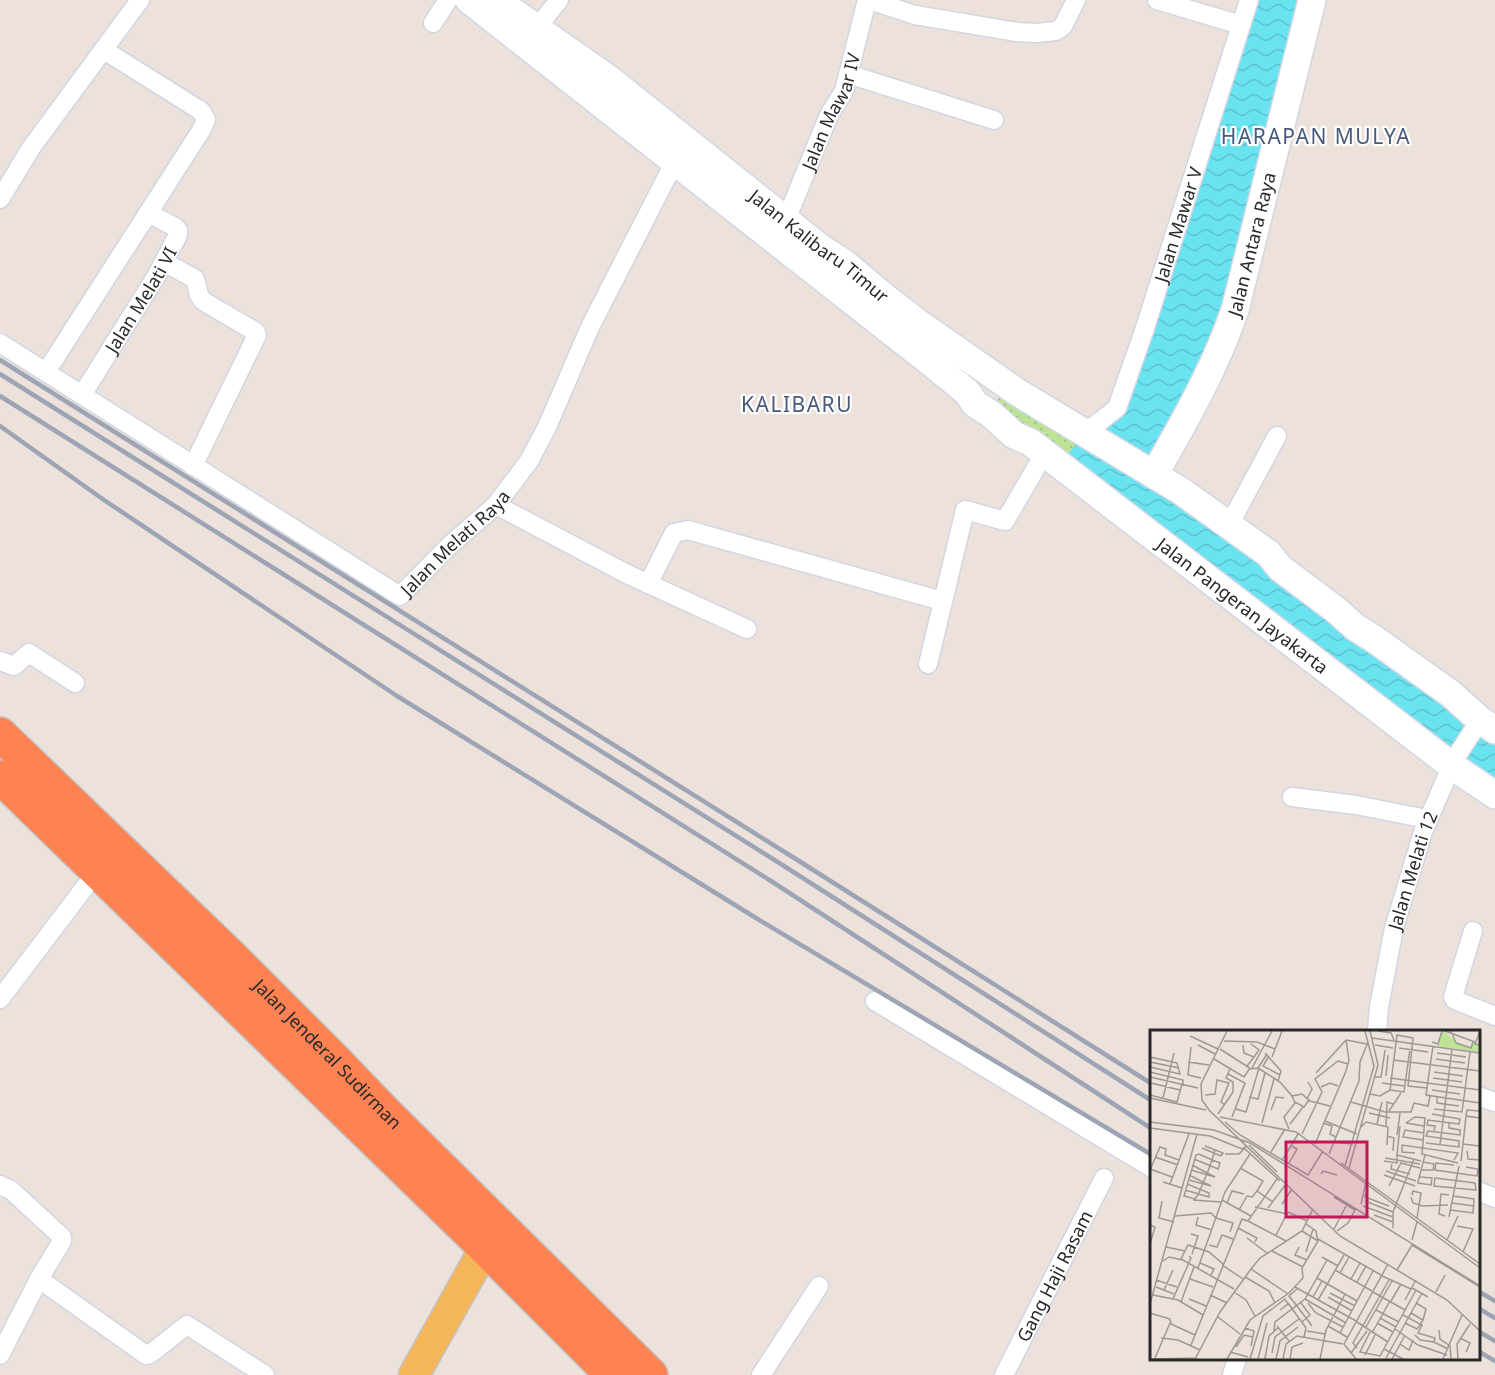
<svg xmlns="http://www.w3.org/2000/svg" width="1495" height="1375" font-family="'Noto Sans',sans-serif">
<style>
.grass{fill:url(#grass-dots)}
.water{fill:url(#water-waves)}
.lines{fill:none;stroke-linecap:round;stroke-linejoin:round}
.street-casing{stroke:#d0d6e3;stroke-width:21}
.secondary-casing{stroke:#d0d6e3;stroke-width:30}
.primary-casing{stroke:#c3c3c3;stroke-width:33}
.highway-casing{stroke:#c3c3c3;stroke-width:36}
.street{stroke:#fff;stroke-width:18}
.secondary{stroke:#fff;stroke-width:27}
.primary{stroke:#f4b658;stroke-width:30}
.highway{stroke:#ff8253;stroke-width:33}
.rail{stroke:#9da4b4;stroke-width:4.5}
.labels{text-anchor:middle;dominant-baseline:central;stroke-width:4.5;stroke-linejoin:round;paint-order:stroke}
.street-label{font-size:18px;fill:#292929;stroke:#fff}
.quarter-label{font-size:21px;letter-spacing:1.5px;fill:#495a7b;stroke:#fff}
.inset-road{fill:none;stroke:#9e9894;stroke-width:1.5}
.view{fill:#c2185b;fill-opacity:0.15;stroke:#c2185b;stroke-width:3}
.inset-edge{fill:none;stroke:#292929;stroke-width:3}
</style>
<defs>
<pattern id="grass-dots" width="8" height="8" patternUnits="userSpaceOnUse" patternTransform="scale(1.5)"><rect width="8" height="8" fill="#bde495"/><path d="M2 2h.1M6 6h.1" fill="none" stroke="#a2c480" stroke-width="1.8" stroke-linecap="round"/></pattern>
<pattern id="water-waves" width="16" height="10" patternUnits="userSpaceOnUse" patternTransform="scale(1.5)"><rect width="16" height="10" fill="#6ae3f1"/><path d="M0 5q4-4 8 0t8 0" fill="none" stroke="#5cc3cf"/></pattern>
</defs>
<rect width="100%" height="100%" fill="#ece2db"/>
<path class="grass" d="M1003,395L1085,433L1059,465L991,414L996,401Z"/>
<path class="water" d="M1249,0H1312L1235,310L1154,475L1495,730V795L1059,465L1085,433L1117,407Z"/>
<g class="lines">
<g class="street-casing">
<g id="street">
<path d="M869,0L915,15L1017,32L1036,33L1056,31L1063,26L1076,0"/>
<path d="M1157,0L1241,25"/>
<path d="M433,23L448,0"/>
<path d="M536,29L559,0"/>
<path d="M848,74L994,120"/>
<path d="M0,199L31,148L140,0"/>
<path id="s1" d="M786,220L829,115L844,91L867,0"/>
<path d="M164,262L195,279L199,295L203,301L256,332L257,335L193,466"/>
<path id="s2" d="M0,343L400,596L449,546L496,505L529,461L547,427L590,327L675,161"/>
<path d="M46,372L202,129L206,119L201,111L104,50"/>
<path id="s3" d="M82,395L157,275L178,235V230L175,227L148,213"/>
<path id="s4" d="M1085,433L1117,408L1144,331L1249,0"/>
<path d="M496,505L627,574L747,629"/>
<path d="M1228,527L1277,436"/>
<path d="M648,584L674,533L688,530L942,601"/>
<path d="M0,661L14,666L29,653L75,683"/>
<path d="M928,664L965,510L1005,521L1044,454"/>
<path d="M1292,797L1356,805L1427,819"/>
<path d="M1473,931L1453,997L1455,1000L1495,1016"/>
<path d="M0,999L98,870"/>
<path d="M875,1001L1152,1168"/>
<path id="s5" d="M1377,1032L1379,1007L1394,928L1423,832L1454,760L1480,720"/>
<path d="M1478,1096L1495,1102"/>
<path d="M0,1185L11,1190L62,1237V1241L39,1279L0,1355"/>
<path d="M1478,1191L1495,1198"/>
<path d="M39,1279L146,1355L150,1354L187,1325L265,1375"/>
<path d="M761,1375L819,1286"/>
<path id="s6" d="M1004,1375L1104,1178"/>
<path d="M1232,1375L1237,1358"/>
</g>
</g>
<g class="secondary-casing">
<g id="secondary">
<path id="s7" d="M469,0L930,362L967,392L975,404L991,414L1014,435L1030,442L1452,766L1495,795"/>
<path id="s8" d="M502,4L609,79L822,249L844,263L887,299L914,320L1017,392L1181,491L1269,554L1280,568L1336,610L1355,627L1374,639L1451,694L1480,720L1495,730"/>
<path id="s9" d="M1154,475C1185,420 1214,371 1235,310L1312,0"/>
</g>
</g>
<g class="primary-casing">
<path id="primary" d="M414,1375L485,1248L500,1231"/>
</g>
<g class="highway-casing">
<g id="highway">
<path id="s10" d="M0,734L232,957L334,1059L384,1111L651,1375"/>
<path d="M0,777L485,1248L612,1375"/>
</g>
</g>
<use href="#street" class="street"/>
<use href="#secondary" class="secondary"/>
<use href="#primary" class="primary"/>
<use href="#highway" class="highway"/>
<path class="rail" d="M0,360L791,856L1152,1084
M0,374L784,866L1152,1101
M0,396L771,881L1152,1129
M0,426L104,500L397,696L756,918L1152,1155
M1478,1291L1495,1301
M1478,1308L1495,1318
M1478,1331L1495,1341
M1478,1351L1495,1361"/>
</g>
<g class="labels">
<g class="street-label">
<text stroke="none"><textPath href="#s1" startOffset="118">Jalan Mawar IV</textPath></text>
<text stroke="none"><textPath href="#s4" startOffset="234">Jalan Mawar V</textPath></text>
<text stroke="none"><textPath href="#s9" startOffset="252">Jalan Antara Raya</textPath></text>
<text stroke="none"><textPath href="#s8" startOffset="399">Jalan Kalibaru Timur</textPath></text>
<text stroke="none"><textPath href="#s3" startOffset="112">Jalan Melati VI</textPath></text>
<text stroke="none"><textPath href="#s2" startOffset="550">Jalan Melati Raya</textPath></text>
<text stroke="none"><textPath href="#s7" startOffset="984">Jalan Pangeran Jayakarta</textPath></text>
<text stroke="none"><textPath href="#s5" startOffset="166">Jalan Melati 12</textPath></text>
<text stroke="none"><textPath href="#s10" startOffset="458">Jalan Jenderal Sudirman</textPath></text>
<text stroke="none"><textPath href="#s6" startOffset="111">Gang Haji Rasam</textPath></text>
</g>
<g class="quarter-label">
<text x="1316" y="136">HARAPAN MULYA</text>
<text x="797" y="404">KALIBARU</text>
</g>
</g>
<g transform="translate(1150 1030)">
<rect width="330" height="330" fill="#ece2db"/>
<path d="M293,1L307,12L321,17L324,12L330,15V22L288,16Z" fill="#bde495"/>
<path class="inset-road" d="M77,1L51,54L52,70L59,80L190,206L297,270L330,301M228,1L241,3L244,10M295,1L325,12M301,1L306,13L321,18L323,12M330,1L325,14L330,15M40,6L68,19M222,8L330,23M196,10L217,14M74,11L107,12L125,19M282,12L288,14L292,1M101,14L109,20L104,27M48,15L65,24M93,15L94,23L104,27L97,36M225,15L243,18M283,16L276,65L330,73M41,17L38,45L51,48M249,18L278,22M70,19L101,39L108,38L117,24M115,23L131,41L128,51M287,23L316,27M119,26L113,36L130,45M0,27L27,33M122,27L132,1M64,29L94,47L100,38M286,29L315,33M243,30L330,41M0,32L29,38M38,32L59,35M0,37L30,44L27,33M102,38L122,1M108,38L130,52L142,66L145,73L134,87L139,99M80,39L76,48L83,52V62M0,42L33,50V55M284,42L313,46M166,43L196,10M78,44L95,53L82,87M236,46L238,25M0,47L48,58M225,47H231L235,20M240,48L330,60M283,48L312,52M1,53L30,60M232,53L255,56M171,57L180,53L188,56M240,60L247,5L263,8L258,56L277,58M282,60L310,64M220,64L230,66L240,60L254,62L260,19M0,65L27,72L32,54M55,65L65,64L67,50L79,53L71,72L75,75M142,66L152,64L160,71L180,76M99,67L108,69L115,43M287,67V73L309,76M0,68L56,80M13,68L24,23M157,69L162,59L158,52M145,72L154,77L159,70M201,72L235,82H261L264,73L278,76L280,66M86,79L96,82L109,38M284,79L312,82L320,22M121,80L126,67L134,68M239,81L251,63M330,81L317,80L316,86L330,88M219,83L240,88M68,84L83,62M282,84L310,89L309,94L278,90L277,95L285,96L284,102M70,87L146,102L330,238M175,91L207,104M0,92L64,100L100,113L330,256M75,92L90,105L158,145L173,121M112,93L124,49M173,93L182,96L180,104L186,107M256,93L265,87L275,88L272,124L308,133M256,93L274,96M140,94L153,77M227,94L232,72M236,96L237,72L243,74M0,98L60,106L92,119L97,116M210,98L216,92L238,97L237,115M152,104L172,62L165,49L188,31L198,34M247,105L250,83M237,106L244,108L243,121M273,110L253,107L255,100L274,103M183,112L203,114M276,113L309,117V111L276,106L278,101L310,105V100L299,98V93M165,114L196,41L199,30L196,10M313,114L316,86M99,115L127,142M290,115L302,19M55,116L73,123L71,126M52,118L71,126M94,118L130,151M65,120L62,130L58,141L48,165L45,169L34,166L46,125L49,124L60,129L62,130L70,133L69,136M317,121L318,129L330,130M121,122L135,99M265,123L252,122V115L308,123L304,130M75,124H89L94,119M179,124L209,51L210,32L218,12M247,125L250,96M5,127L28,135M235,128L270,134M44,129L68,139L69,136M133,129L148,104M234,131L247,133V125L271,131M311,131L313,114L330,116M139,133L147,119L142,116M191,133L330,234M242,134L241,139L260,144M42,135L65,147M304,135L286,133L285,140L327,146L328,139L316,137M195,136L224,36L215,1M90,138L113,151L107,161L123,172M199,138L228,35L220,1M0,139L22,147M0,140L10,117L16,119L15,125L29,130M41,140L65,147M272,140H283L284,134L273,132M236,141L266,151M171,144L173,141L187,145M39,145L61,156M234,145L265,156M270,147L282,148L281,155L268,153V152L275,125M285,148L325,153L326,160L284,156ZM39,150L61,156M13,152L32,158M20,154L39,104M239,156L251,133L270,138M35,160L59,167V163L37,154M216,163L215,167L239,176M262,165L263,161L271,163L267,188M184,167L205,180L198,193L187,201M261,167L263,173L273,176L298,175M43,170L71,172M72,170L101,186M12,171L9,188L24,192M215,171L243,182M77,173L82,161L94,164M302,173L324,176M132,174L142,159M211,174L216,152M213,176L243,187M105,177L137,184M118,178L136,154M89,180L97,166L102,167L107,161M301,180L323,183L324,169L303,166M138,182L157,191M224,185L243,192M25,186L61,183L66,188L83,193L80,202M295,186L289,184L291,164L299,165M48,187L46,195L62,200M299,187L309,136M98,191L136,211M0,195L5,197L0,214M307,196L323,199L313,222M88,198L107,208L105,212M243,198V182L264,129M184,199L196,176M152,201L168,211M41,204L48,206L42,224M126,205L138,182M97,208L117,223M168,209L231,245M262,210L267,192M297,210L308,186M59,215L67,217L72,205L83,209M16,217L35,221M149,217L145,225L157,230M122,221L153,237M156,222L163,199M172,227L188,236M31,229L38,215L59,222L73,234M13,231L19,227L33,230L84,259M50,233L64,239L61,245M72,235L93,249M48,238L75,162L100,124M101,239L138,264M185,240L222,261M247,240L262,215L330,257M190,243L199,227M232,246L261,259M95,247L119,261L125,273M167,248L207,271M40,249L63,257M201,249L210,233M6,250L27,257M207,252L216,236M6,257L24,264M145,257L206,291M262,258L278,267M14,260L23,240M84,262L96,270L105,286M223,262L255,280M286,262L295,245M180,263L205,276M3,265L28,270L53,285M60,265L77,273M163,267L172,251M178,267L202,281M23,269L41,228L39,226M39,269L56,276M155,269L196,293M168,270L194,225M255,270L266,250M241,271L251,254M31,272L44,237M138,273L156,298L154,307M151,273L160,285L152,292M158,273L166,283L193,297M266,273L276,279L273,290M0,274L47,104M147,276L162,296M147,276L139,266L147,259M226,280L249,292M0,283L20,289L21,294L45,305M261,283L273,290L270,295M253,285L272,295L268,303L285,308L284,312L298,319M68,287L90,304M230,288L246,297M207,292L238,312M227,293L243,302M255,293L267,299L270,295M127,296L139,311M178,296L197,307M216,297L242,251M95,298L104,301L101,316M245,299L268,315L297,325M289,300L290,309L300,316L301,329M124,301L125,292L155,269L177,230M157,301L175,304M220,302L210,322L230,326L266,260M190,303L223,241M222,303L240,271M265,305L270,310L284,312M11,308L28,310L50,320M310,308L320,313L316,322M194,314L238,234M194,314L206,329M250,314L259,320L263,310M41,315L92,189L98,191L127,149M86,317L94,305L103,307M207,318L203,313L239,250M234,319L253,329M80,322L98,327M122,323L125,307L149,289M201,323L217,301M215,325L225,305M5,328L20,293M236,328L272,263M0,329L46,328M45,329L70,282L101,239L110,228L152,201L163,179M77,329L100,290L139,263L153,248L152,238L168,211L166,201L156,194M100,329L113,286L135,269L138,274L130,280M108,329L117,293M115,329L119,306L128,298M126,329L130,311L148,297M133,329L136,314L147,306L193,314M140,329L142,317L153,313M170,329L176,300L195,264M242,329L255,305M293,329L312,285M308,329L307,314L320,294"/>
<path class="view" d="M136,112H217V187H136Z"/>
<rect width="330" height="330" class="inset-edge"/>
</g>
</svg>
